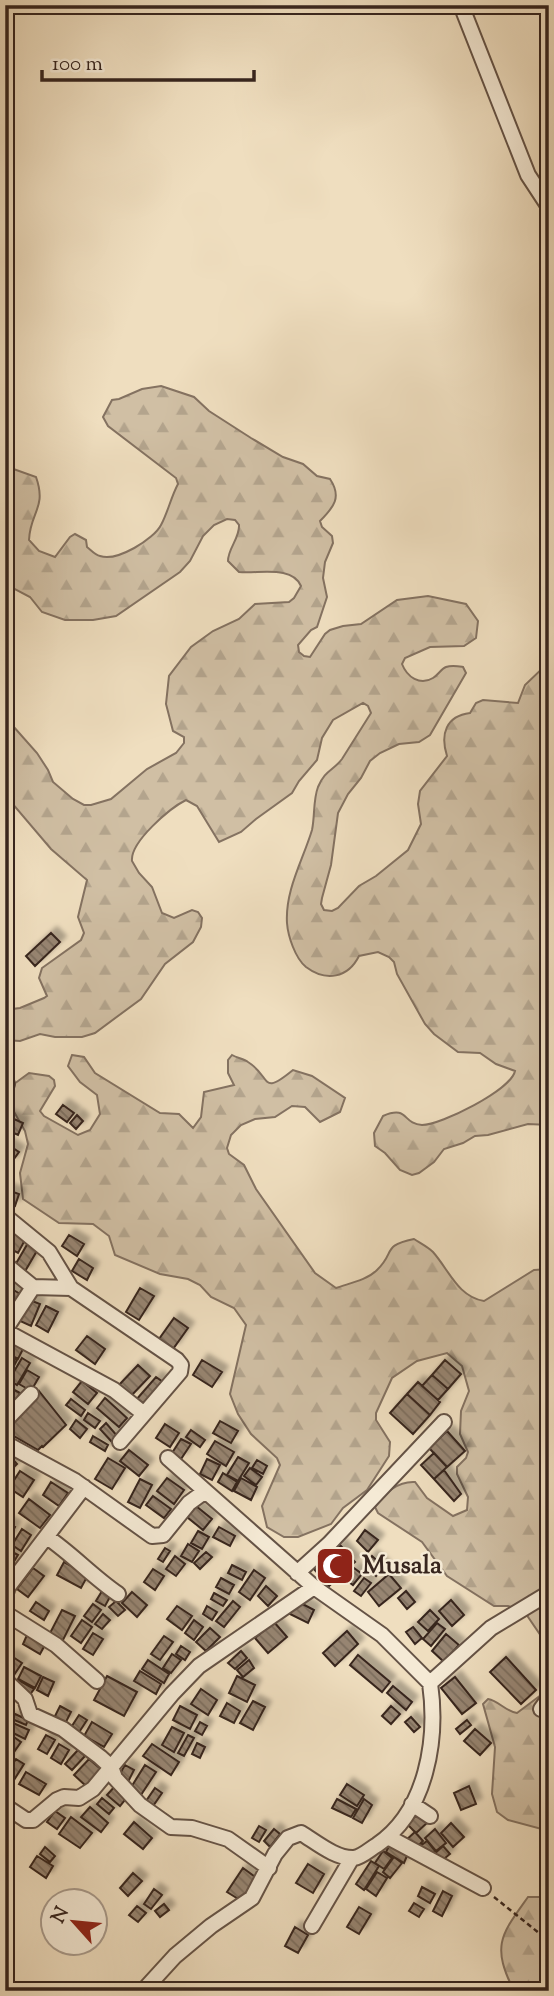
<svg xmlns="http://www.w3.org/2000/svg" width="554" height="1996" font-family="'Sorts Mill Goudy',serif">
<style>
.forest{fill:url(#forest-firs);stroke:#847261;stroke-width:2}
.building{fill:url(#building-back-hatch);stroke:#37251e;stroke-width:2;filter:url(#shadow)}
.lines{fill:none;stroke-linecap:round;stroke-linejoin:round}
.minor-casing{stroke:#655346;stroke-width:18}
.path{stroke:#37251e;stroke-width:2.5;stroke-dasharray:5 3.5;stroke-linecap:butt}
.minor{stroke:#f5ead5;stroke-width:14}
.labels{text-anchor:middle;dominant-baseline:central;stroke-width:5;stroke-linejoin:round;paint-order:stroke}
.poi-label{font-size:26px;font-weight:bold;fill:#37251e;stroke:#f5ead5;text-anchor:start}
</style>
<defs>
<pattern id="forest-firs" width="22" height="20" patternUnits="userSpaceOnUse" patternTransform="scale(1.75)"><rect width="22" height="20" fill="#d0bfa4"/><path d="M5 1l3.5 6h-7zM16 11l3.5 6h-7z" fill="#b3a48d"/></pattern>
<pattern id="building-back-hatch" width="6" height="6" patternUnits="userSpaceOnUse" patternTransform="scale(1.75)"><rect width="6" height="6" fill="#978572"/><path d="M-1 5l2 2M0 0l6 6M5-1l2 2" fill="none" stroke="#7c6d5d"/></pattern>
<filter id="shadow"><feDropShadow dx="6" dy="-6" stdDeviation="2" flood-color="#0004"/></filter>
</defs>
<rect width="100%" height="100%" fill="#efdebf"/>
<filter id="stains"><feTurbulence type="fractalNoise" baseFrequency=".00286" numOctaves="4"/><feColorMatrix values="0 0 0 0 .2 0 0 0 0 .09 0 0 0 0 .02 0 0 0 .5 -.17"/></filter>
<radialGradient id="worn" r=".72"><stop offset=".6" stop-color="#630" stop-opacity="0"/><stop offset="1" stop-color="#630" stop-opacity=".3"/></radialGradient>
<path class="forest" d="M161,386L194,397L209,411L251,438L283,457L303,464L317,476L330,479C342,497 334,507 320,521L322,527L332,536L333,543L325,562L323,578L327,597L317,627L311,630L298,645L299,652L304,656L310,657L325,634L330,630L343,626L361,624L397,600L428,596L466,604L478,621L476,638L464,646L430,647L405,658L402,664C407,677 420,686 433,678C438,675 441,669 446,667C452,665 457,666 463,667L466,673L430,735L419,742L399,744L380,753L370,761L361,778L348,794L338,813L331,865L322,898L321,904L324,910L332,911L338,908L359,886L376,876L408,850L421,824L418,804L420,791L447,756C440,734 446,716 470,713L476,703L483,700L518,703L525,685L549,662V1125L528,1124L488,1135L475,1136L463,1143L444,1149L434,1162L419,1173L412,1175L400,1170L385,1153L375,1146L374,1133L383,1116C409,1105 402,1124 422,1125C441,1125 511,1090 515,1071L496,1064L480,1053L458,1052L434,1034L425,1024L397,974L394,962L389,957L378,952L359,956C348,978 326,982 306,967C295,958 288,936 287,923C285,890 303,860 312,830C315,816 313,800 318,787C325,770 333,771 342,759L371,713L368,706L363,703L333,720L322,738L317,760L299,781L292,793L256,819L241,832L219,842L197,806L186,800C170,808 130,842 132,861L139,873L152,887L162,913L174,918L192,910L198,912L202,918L201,927L193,942L165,964L141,999L95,1033L82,1037H55L40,1034L20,1041L5,1040V1010L20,1008L44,998L47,996L39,978L42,968L81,940L84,933L78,917L87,880L51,849L5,795V717L37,753L48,770L53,782L73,799L84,805H91L111,799L147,769L176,753L184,743V737L173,731L166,704L169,676L191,647L213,631L239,619L255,604L289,602L294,598L301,586C292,565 259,574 239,572L228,561C228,548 240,538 239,525L235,520L227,519L214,525L203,536L190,561L180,572L116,616L93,620H65L42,612L30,597L5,584V466L36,477C47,508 30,512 29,540L39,551L55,557L70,537L75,534L86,540L87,547C91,550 95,555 100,556C117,562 154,539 161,525C168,512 171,497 178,484L176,478L108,426L103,417L112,400L119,399L142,389Z
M72,1055L84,1057L95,1073L160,1113L179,1114L193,1128L201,1117L204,1092L234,1085L228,1073V1060L232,1055C237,1058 244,1059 248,1062C272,1077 260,1097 293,1070L312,1076L345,1098L340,1112L320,1122L305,1107L292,1106L275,1117L255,1119L241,1125L231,1135L227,1148L229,1154L244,1165L256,1189L315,1273L336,1288C350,1283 367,1280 377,1270C396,1252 381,1246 414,1239C420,1243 428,1247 433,1252C449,1270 458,1297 484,1301L534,1270L549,1269V1640L541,1636L526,1614L521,1610L508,1606H494L447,1576L422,1542L378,1513L375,1507C384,1493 398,1481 415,1482L427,1498L453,1516L467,1510L468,1497L457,1474V1467L466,1458L468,1452L460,1434L461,1411L469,1391L462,1366L447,1353L417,1361L392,1378L376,1413V1420L390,1442L389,1456L367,1490L343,1508L331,1524L298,1537H284L267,1527L262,1506L280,1465L277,1458L251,1434L238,1414L230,1394L246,1325L234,1308L211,1297L200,1285L188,1279L160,1274L115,1255L109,1236L93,1224L59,1223L23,1199L20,1173L28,1144L25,1131L9,1103L14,1084L29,1073L49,1076L54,1080L55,1086L40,1111L44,1116L78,1135L90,1130L100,1114L97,1095L80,1082L68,1066Z
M549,1689V1831L508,1820L497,1812L492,1794L495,1747L483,1704L488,1699C499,1701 505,1711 517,1713Z
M528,1897H541L549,1911V1989L527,1988L514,1991C491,1945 501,1935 528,1897Z"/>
<path class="building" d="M51,933L60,942L35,966L26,956Z
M63,1105L74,1113L67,1122L56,1114Z
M5,1115L23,1123L18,1135L5,1129Z
M77,1115L83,1121L76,1129L70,1123Z
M7,1144L19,1152L11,1163L5,1158Z
M5,1189L19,1194L15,1206L5,1203Z
M6,1227L26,1238L18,1253L5,1246Z
M69,1235L84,1244L77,1256L62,1246Z
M28,1243L38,1249L24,1273L14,1267Z
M79,1259L93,1268L87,1280L72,1271Z
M5,1285L22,1295L13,1310L5,1306Z
M140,1288L154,1296L139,1320L126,1312Z
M27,1299L40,1304L31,1326L18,1320Z
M46,1306L58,1312L48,1332L36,1325Z
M174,1318L188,1328L173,1349L159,1339Z
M87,1336L105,1349L95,1364L76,1350Z
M5,1338L24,1347L18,1359L5,1352Z
M5,1354L17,1360L11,1372L5,1369Z
M22,1358L30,1363L17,1385L9,1380Z
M202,1360L222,1372L212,1387L193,1375Z
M445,1360L461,1374L448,1389L432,1375Z
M138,1365L150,1376L130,1397L118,1386Z
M27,1370L39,1377L31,1391L19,1384Z
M432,1375L448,1389L438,1400L422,1386Z
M156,1377L163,1382L142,1405L136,1400Z
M82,1381L97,1393L88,1404L73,1392Z
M418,1382L440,1402L430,1415L407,1394Z
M9,1387L20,1393L16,1401L5,1396Z
M39,1391L66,1425L43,1447L42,1446L38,1450L5,1431V1426L11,1416Z
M407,1394L430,1415L413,1434L390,1413Z
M105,1398L127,1418L119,1427L97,1408Z
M71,1399L85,1410L81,1416L66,1405Z
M88,1413L100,1421L95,1428L84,1420Z
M76,1420L87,1429L80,1438L70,1429Z
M220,1421L238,1431L231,1443L213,1433Z
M106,1423L118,1437L112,1442L100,1429Z
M165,1424L179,1433L170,1447L156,1438Z
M191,1430L205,1440L200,1447L186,1437Z
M447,1431L465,1451L447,1467L429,1448Z
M93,1436L108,1445L105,1451L90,1442Z
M181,1439L191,1444L181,1459L172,1453Z
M215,1441L234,1452L226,1466L207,1454Z
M129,1450L148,1465L139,1476L120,1461Z
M5,1451L17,1464L5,1476Z
M434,1453L447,1467L434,1479L421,1465Z
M238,1457L249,1463L238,1481L227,1475Z
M108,1458L125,1468L112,1489L95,1479Z
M207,1459L220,1465L212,1480L200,1474Z
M257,1460L267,1466L263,1474L252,1468Z
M250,1468L262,1477L256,1485L244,1476Z
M444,1470L461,1494L454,1501L434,1479Z
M20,1471L34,1480L23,1497L9,1488Z
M223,1473L237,1482L232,1491L218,1482Z
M167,1478L184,1490L174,1504L157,1491Z
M241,1478L257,1487L251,1500L234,1491Z
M140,1479L152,1485L140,1508L128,1502Z
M51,1482L68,1493L59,1506L43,1495Z
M153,1496L171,1509L164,1518L146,1505Z
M29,1499L50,1515L40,1528L19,1513Z
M196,1506L212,1519L203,1530L187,1517Z
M5,1522L15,1527L9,1539L5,1537Z
M219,1527L235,1536L230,1546L213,1537Z
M22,1529L31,1535L21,1551L12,1545Z
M365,1530L378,1540L368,1552L357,1541Z
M198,1531L209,1537L202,1549L191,1543Z
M188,1544L199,1551L192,1562L181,1556Z
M340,1545L355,1562L329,1586L314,1569Z
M5,1548L18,1555L10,1568L5,1566Z
M165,1548L170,1551L163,1562L158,1559Z
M206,1552L212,1557L200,1569L194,1563Z
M175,1556L185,1564L176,1576L166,1569Z
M372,1556L384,1567L376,1576L364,1565Z
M64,1562L88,1575L81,1588L57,1575Z
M232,1565L246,1572L242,1580L228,1573Z
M33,1568L44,1576L28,1597L17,1589Z
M354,1568L362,1574L353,1585L345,1579Z
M153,1569L164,1576L155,1590L144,1582Z
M254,1570L265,1578L250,1600L239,1592Z
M389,1574L401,1588L379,1606L368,1592Z
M221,1578L234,1585L229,1594L216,1587Z
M364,1578L371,1583L361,1596L354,1591Z
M266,1586L277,1596L268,1606L258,1596Z
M102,1591L111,1595L105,1606L96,1601Z
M406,1591L415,1602L407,1609L398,1598Z
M132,1592L147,1605L137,1617L122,1603Z
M214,1593L227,1600L223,1606L211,1599Z
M295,1600L314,1610L308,1623L288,1613Z
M451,1600L464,1615L452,1626L439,1611Z
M116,1601L125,1610L118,1616L109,1607Z
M233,1601L240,1607L224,1627L216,1621Z
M36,1602L49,1611L44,1620L30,1611Z
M93,1604L101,1610L92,1622L84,1616Z
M177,1606L192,1616L182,1630L167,1619Z
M207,1606L217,1612L212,1620L203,1614Z
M62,1610L75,1616L62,1642L49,1635Z
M430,1610L439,1619L428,1631L418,1622Z
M103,1614L110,1620L102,1629L95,1624Z
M82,1620L92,1627L81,1643L71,1636Z
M194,1620L203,1627L194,1640L185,1633Z
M274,1622L287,1637L268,1653L255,1638Z
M437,1623L445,1629L431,1646L423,1639Z
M413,1627L422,1638L415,1644L406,1632Z
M210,1628L220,1637L206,1651L196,1642Z
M347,1631L358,1644L335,1666L323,1653Z
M93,1633L103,1639L93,1655L83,1649Z
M446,1634L459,1645L444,1662L432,1651Z
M27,1635L45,1645L40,1654L23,1644Z
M164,1636L173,1642L160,1660L151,1654Z
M181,1646L190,1652L185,1660L176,1654Z
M241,1651L247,1658L235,1669L228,1663Z
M172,1654L181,1660L171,1673L163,1668Z
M10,1655L22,1663L10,1681L5,1678V1662Z
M358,1655L390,1682L382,1692L350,1665Z
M506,1657L536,1690L521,1704L490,1672Z
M148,1660L169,1674L164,1683L142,1669Z
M249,1660L254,1668L243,1677L237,1670Z
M24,1667L41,1676L35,1688L18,1679Z
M140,1671L161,1684L156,1694L134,1681Z
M107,1676L137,1692L124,1716L94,1700Z
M237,1676L255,1685L247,1702L229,1693Z
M43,1677L54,1682L48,1696L37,1690Z
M455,1677L476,1703L462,1714L441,1688Z
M18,1680L34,1689L29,1696L14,1687Z
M393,1686L412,1702L406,1710L387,1693Z
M201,1689L217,1700L208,1715L191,1704Z
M253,1701L265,1707L253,1730L240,1723Z
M227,1703L240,1711L234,1723L220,1716Z
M60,1706L71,1712L65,1724L54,1718Z
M180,1706L197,1715L190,1729L173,1720Z
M391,1706L400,1714L391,1724L382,1716Z
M15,1714L28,1720L26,1725L12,1719Z
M79,1715L87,1720L78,1734L70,1729Z
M5,1717L12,1720L8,1731L5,1729Z
M411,1717L420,1727L414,1732L405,1722Z
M467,1720L471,1725L460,1734L456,1729Z
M92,1722L112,1734L104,1747L84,1736Z
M200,1722L207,1726L202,1735L195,1731Z
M13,1723L29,1730L25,1739L9,1731Z
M172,1727L184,1733L174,1752L162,1745Z
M475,1729L491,1743L480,1755L464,1741Z
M8,1733L21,1742L5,1765V1738Z
M46,1735L55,1740L47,1754L38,1749Z
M188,1735L194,1738L184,1756L178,1753Z
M197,1743L205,1747L200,1758L192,1754Z
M59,1744L69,1750L61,1764L51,1758Z
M152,1744L179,1762L171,1775L143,1756Z
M78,1750L85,1756L72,1770L65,1764Z
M16,1759L24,1764L14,1780L6,1774Z
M89,1759L101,1769L86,1786L74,1775Z
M125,1765L134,1770L128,1782L118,1777Z
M145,1765L156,1772L141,1795L130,1789Z
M26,1772L46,1784L39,1795L19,1784Z
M347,1784L364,1795L357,1806L340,1795Z
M116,1785L128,1796L120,1806L107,1795Z
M469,1786L476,1804L461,1810L454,1793Z
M155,1788L162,1793L151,1809L144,1804Z
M102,1798L114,1808L109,1814L97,1804Z
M337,1799L356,1809L351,1817L332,1808Z
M364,1799L372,1805L362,1823L353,1818Z
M90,1807L108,1823L101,1832L81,1817Z
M55,1811L65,1818L57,1829L47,1822Z
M418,1811L428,1822L416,1833L406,1823Z
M71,1817L92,1833L80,1848L59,1834Z
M134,1822L152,1838L143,1849L124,1834Z
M451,1823L464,1837L453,1847L441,1833Z
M259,1826L266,1830L259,1842L252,1838Z
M274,1829L280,1834L270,1847L264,1841Z
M435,1829L446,1843L436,1851L425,1838Z
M415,1832L423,1841L414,1850L405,1841Z
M427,1841L435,1851L428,1858L419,1847Z
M391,1842L409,1851L404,1863L386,1852Z
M443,1846L450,1854L439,1863L432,1856Z
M45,1847L55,1856L50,1862L40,1854Z
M383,1851L392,1858L384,1869L375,1863Z
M37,1856L53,1866L46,1878L30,1867Z
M394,1857L402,1863L390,1878L383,1872Z
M371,1861L379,1866L364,1890L356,1884Z
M308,1864L324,1874L313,1893L296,1883Z
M243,1868L258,1879L243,1902L227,1892Z
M377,1872L387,1878L376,1896L366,1889Z
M133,1873L142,1881L128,1896L120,1888Z
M422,1887L435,1894L430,1903L418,1896Z
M154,1889L162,1895L151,1909L144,1904Z
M443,1891L452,1896L442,1916L433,1911Z
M414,1903L424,1909L419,1917L409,1911Z
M164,1904L169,1910L160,1917L155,1911Z
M137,1906L146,1913L138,1922L129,1915Z
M359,1907L371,1914L359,1934L347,1927Z
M295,1927L308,1935L298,1953L285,1946Z"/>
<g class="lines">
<g class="minor-casing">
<path id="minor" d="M461,5L528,175L549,207
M5,1078L7,1084L5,1089
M5,1216L49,1252L71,1288
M5,1264L33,1287
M5,1330L33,1287L71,1288L177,1360L181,1365L180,1372L120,1442
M5,1331L114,1390L143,1413
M5,1421L31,1394
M5,1443L75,1481L152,1536L163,1535L189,1503L204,1492
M168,1458L314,1587L382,1635L430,1683
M47,1537C72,1554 93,1577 118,1594
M297,1573L329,1544L444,1422
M5,1596L8,1587L84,1487
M5,1613L56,1645L97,1681
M5,1680L25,1699L30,1714L63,1729L100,1757L111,1767L115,1778L140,1805L171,1827L192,1828L228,1839L269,1868
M430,1683L491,1628L549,1593
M541,1709L549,1698
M412,1804L430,1816
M5,1806L26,1820H33L57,1800L64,1797L79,1798L93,1789L172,1694L199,1666L314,1587
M388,1837L483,1888
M312,1926L352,1858
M143,1991L175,1956L211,1926L252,1898L275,1854L288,1838L301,1833C316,1842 336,1859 354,1858C362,1857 370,1849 377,1845C427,1811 438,1739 430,1683"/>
</g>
<path class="path" d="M494,1897L549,1941
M5,1981L19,1991"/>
<use href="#minor" class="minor"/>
</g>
<defs>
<g id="mosque-square" transform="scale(2.0125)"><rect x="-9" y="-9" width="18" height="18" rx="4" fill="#8f2418" stroke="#f5ead5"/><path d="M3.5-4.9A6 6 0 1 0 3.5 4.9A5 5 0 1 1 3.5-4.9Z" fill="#fff"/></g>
</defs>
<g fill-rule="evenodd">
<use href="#mosque-square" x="335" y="1566"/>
</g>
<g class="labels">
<g class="poi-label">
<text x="362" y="1566">Musala</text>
</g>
</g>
<rect width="554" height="1996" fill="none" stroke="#efdebf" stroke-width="28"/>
<rect x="7" y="7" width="540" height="1982" fill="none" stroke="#37251e" stroke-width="3.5"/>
<rect x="14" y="14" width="526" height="1968" fill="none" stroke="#37251e" stroke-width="2"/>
<g transform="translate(74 1922) rotate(297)"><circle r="33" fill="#f5ead5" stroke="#a99b8c" stroke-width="2"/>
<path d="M0-5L12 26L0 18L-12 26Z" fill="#8f2418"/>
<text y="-10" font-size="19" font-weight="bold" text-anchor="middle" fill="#37251e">N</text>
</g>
<path d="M42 70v10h212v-10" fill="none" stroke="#37251e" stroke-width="3.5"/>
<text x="52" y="70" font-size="21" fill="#37251e" stroke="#f5ead5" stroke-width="5" paint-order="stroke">100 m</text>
<rect width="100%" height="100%" filter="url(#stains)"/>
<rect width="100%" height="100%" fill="url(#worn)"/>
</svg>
